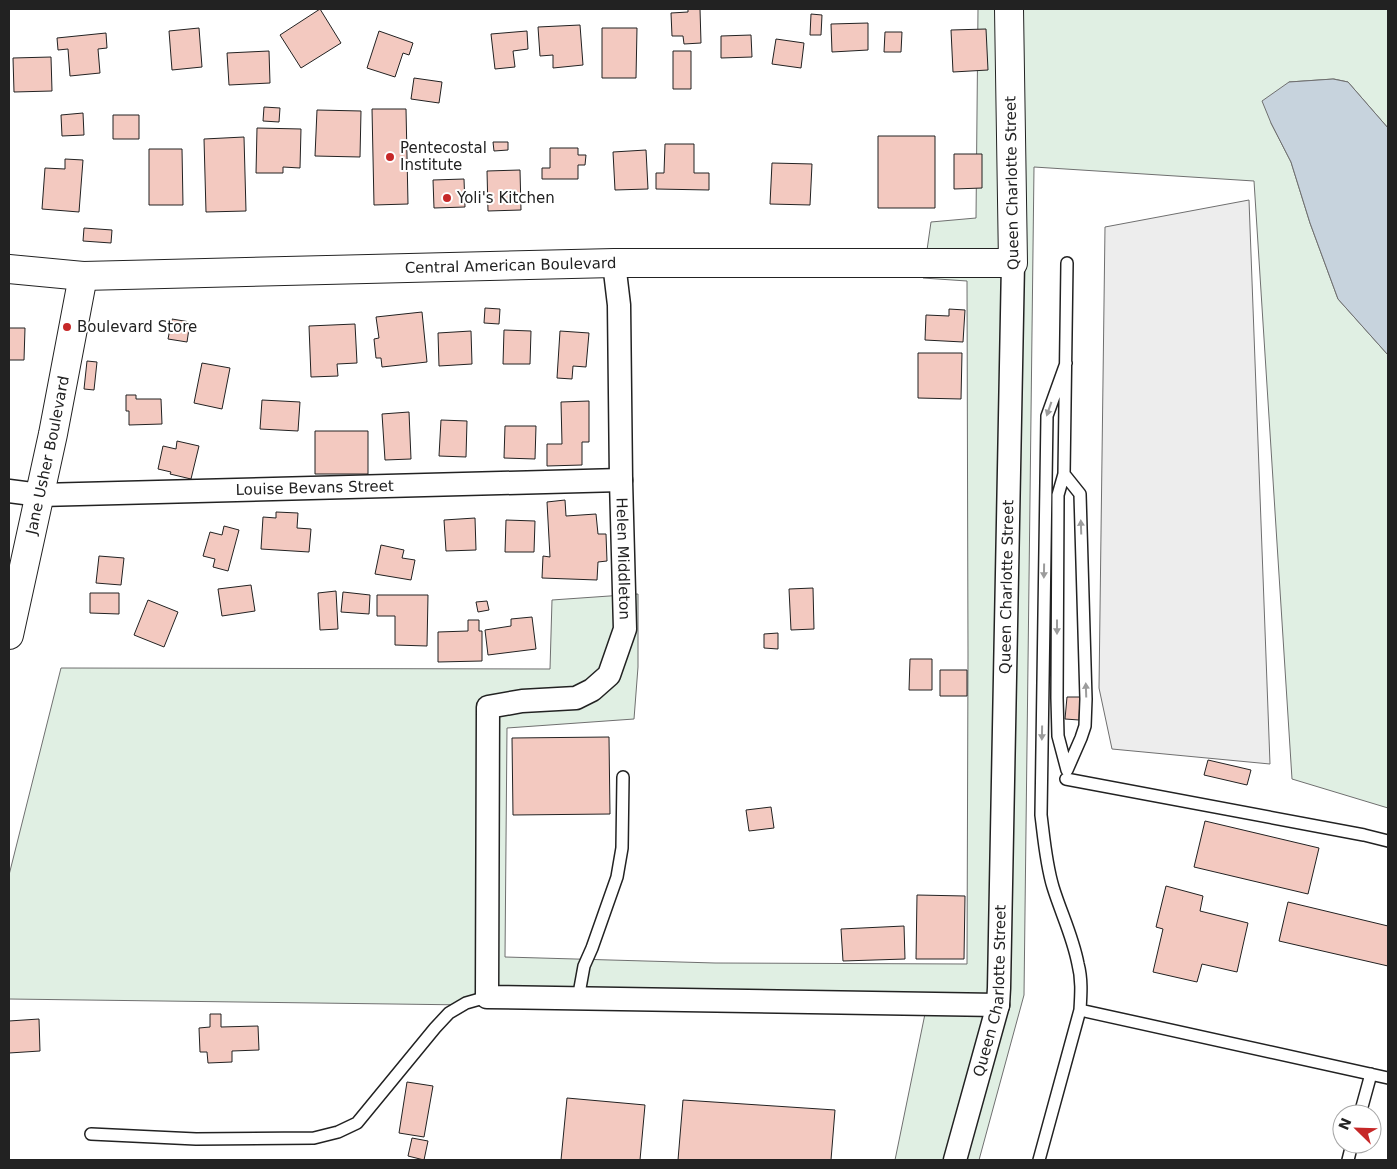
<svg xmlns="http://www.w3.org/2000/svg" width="1397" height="1169" font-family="'DejaVu Sans',sans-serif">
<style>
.green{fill:#e0efe3;stroke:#6f6f6f}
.parking{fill:#ededed;stroke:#6f6f6f}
.water{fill:#c7d3dd;stroke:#6f6f6f}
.building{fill:#f3c9c0;stroke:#222}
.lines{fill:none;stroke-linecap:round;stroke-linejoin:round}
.service-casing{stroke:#222;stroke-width:14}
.minor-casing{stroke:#222;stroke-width:25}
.tertiary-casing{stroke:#222;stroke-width:30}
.secondary-casing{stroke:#222;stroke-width:30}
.service{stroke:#fff;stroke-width:11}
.minor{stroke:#fff;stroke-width:22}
.tertiary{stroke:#fff;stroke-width:28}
.secondary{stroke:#fff;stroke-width:28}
.oneway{fill:#9c9c9c}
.poi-dot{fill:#c62828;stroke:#fff;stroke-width:2}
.labels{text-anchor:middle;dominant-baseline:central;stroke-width:4;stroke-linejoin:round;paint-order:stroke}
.poi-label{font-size:15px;fill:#222;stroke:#fff;text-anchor:start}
.street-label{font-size:15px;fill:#222;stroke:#fff}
</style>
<rect width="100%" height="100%" fill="#fff"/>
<path class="green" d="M978,9H1388V128L1348,82L1334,79L1289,82L1271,123L1291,162L1310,223L1338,299L1388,355V808L1292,779L1254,181L1034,167L1024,995L979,1160H895L926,1009L469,1005L9,999V875L61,668L550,669L552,600L638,594V667L634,719L507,728L505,957L715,963L967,964L968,655L967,281L923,278L931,222L976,218Z"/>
<path class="parking" d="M1249,200L1270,764L1112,749L1099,688L1105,227Z"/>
<path class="water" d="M1333,79L1348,82L1388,128V355L1338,299L1310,223L1291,162L1271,123L1262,101L1289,82Z"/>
<path class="building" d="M320,9L341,43L301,68L280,35Z
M688,9H700L701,43L684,44L683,36H672L671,13L688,12Z
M811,14L822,15L821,35H810Z
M868,23V50L832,52L831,24Z
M580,25L583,65L553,68V55L540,56L538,27Z
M199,28L202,67L172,70L169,31Z
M602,28H637L636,78H602Z
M986,29L988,70L953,72L951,30Z
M379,31L413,43L409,55L403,53L395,77L367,68Z
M527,31L528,49L513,51L515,67L495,69L491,34Z
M885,32H902L901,52H884Z
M106,33L107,48L98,49L100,73L70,76L68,49L58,50L57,38Z
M751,35L752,57L721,58V36Z
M776,39L804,43L801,68L772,64Z
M269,51L270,83L229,85L227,53Z
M673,51H691V89H673Z
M51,57L52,91L14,92L13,58Z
M414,78L442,82L439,103L411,99Z
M264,107L280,108L279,122L263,121Z
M372,109H406L408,204L374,205Z
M317,110L361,111L360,157L315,156Z
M83,113L84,135L62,136L61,115Z
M113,115H139V139H113Z
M257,128L301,129L300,168L283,167V173H256Z
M878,136H935V208H878Z
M244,137L246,211L206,212L204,139Z
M493,142H508V150L494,151Z
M665,144H694V173H709V190L656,189V173H664Z
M550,148H578V155H586L585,165H578V179H542V168H550Z
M149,149H182L183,205H149Z
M646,150L648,189L615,190L613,152Z
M954,154H982V188L954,189Z
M65,159L83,160L79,212L42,209L45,168L65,169Z
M772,163L812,164L810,205L770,204Z
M520,170L521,210L488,211L487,171Z
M464,179L465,207L434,208L433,180Z
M84,228L112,230L111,243L83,241Z
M485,308L500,309L499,324L484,323Z
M949,309L965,310L963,342L925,340L926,315L949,316Z
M422,312L427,362L382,367L381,358H376L374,339L379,338L376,317Z
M172,319L190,322L187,342L168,339Z
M355,324L357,363L337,364L338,376L311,377L309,326Z
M9,328H25L24,360H9Z
M504,330L531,331L530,364H503Z
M471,331L472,364L439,366L438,333Z
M560,331L589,333L586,367L573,366L572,379L557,378Z
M918,353H962L961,399L918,398Z
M87,361L97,362L94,390L84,389Z
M202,363L230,368L222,409L194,403Z
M126,395H136V399H161L162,424L129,425V411H126Z
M262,400L300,402L298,431L260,429Z
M589,401V442H582V465L547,466V444H562L561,402Z
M409,412L411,459L385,460L382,414Z
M441,420L467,421L466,457L439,456Z
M505,426H536L535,459L504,458Z
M315,431H368V474H315Z
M177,441L199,446L191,479L170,474L171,472L158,469L163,446L176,449Z
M565,500L566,516L596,514L598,534H606L607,561L598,562L597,580L542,578L543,556L550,557L547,502Z
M276,512L298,513L297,528L311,529L309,552L261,549L263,517L276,518Z
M475,518L476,550L446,551L444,520Z
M506,520L535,521L534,552H505Z
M224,526L239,530L228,571L213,567L215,559L203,556L210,532L222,535Z
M381,545L404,550L402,558L415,560L411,580L375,574Z
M99,556L124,558L121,585L96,583Z
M251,585L255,611L222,616L218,589Z
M813,588L814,629L791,630L789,589Z
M336,591L338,629L320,630L318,593Z
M343,592L370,595L369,614L341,612Z
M90,593H119V614L90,613Z
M377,595H428L427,646L395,645V616H377Z
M148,600L178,612L164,647L134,635Z
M487,601L489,610L478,612L476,602Z
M532,617L536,649L488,655L485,630L511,626V619Z
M468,620H479V631H482V661L438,662V632L468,631Z
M778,633V649L764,648V634Z
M910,659H932V690H909Z
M940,670H967V696H940Z
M1067,697H1080L1079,720L1065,719Z
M609,737L610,814L513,815L512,738Z
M1208,760L1251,770L1247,785L1204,775Z
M771,807L774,828L749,831L746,810Z
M1205,821L1319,848L1308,894L1194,867Z
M1166,886L1203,896L1200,911L1248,923L1237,972L1202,964L1197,982L1153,972L1163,929L1156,927Z
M917,895L965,896L964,959H916Z
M1288,902L1388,926V966L1279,941Z
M904,926L905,959L843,961L841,929Z
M210,1014H221V1027L258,1026L259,1050L232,1051V1062L208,1063L207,1052H200L199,1028L210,1027Z
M39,1019L40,1051L9,1053V1021Z
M407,1082L433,1086L424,1137L399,1133Z
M567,1098L645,1105L640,1160H561Z
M683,1100L835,1110L831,1160H678Z
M412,1138L428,1141L424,1160L408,1156Z"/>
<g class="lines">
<g class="service-casing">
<path id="service" d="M1064,474L1080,494L1086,699L1085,726L1081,738L1067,770
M1067,770L1058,736L1057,698L1058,495L1064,474L1067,263
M1066,779L1364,835L1388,841
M578,999L584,966L592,948L617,877L622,848L623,777
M1080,1010L1388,1078
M1360,1114L1371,1074
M91,1134L196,1139L314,1138L338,1132L357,1123L435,1028L449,1013L466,1003L487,997
M1039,1160L1080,1010C1081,994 1082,979 1078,964C1073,937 1061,913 1053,887C1046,864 1044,839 1041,815L1047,416L1066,363
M1348,1160L1352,1144"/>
</g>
<g class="minor-casing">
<g id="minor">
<path id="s1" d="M614,263L619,305L621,480L625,629L609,675L592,690L576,698L522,701L488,707L487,997L998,1005"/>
<path id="s2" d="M9,491L40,495L621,480"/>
<path id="s3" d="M955,1160L998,1005L999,988L1013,263"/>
</g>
</g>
<g class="tertiary-casing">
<g id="tertiary">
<path id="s4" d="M9,635L53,434L83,276"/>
</g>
</g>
<g class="secondary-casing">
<g id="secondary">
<path id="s5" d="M9,269L83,276L614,263H1013L1009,9"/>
</g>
</g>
<use href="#service" class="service"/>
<use href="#minor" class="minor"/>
<use href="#tertiary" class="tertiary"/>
<use href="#secondary" class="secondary"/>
</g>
<defs><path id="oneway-solid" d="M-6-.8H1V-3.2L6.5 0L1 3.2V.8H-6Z" transform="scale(1.25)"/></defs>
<g class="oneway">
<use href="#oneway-solid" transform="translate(1049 409) rotate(109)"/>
<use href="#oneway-solid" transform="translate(1081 527) rotate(-92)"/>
<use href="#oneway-solid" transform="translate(1044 571) rotate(91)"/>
<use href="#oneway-solid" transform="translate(1057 627) rotate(90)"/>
<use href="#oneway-solid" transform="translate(1086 690) rotate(-92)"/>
<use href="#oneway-solid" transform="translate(1042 733) rotate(91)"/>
</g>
<g class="poi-dot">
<circle cx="390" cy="157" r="5"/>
<circle cx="447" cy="198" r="5"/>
<circle cx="67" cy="327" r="5"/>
</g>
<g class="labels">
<g class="poi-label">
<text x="400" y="148">Pentecostal<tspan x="400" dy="17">Institute</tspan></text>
<text x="457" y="198">Yoli's Kitchen</text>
<text x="77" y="327">Boulevard Store</text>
</g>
<g class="street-label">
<text transform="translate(1012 183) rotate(-91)">Queen Charlotte Street</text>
<text stroke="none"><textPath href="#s5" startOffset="502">Central American Boulevard</textPath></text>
<text stroke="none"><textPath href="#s4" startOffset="184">Jane Usher Boulevard</textPath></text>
<text stroke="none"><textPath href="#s2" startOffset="306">Louise Bevans Street</textPath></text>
<text stroke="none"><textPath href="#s1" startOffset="296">Helen Middleton</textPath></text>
<text stroke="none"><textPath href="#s3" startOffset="579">Queen Charlotte Street</textPath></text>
<text stroke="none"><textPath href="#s3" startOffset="174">Queen Charlotte Street</textPath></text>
</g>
</g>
<rect width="1397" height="1169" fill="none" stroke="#222222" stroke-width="20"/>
<g transform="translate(1357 1129) rotate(293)"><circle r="24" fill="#ffffff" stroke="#a7a7a7"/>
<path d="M0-4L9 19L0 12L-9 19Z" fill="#c62828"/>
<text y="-8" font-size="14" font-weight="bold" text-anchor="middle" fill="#222222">N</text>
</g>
</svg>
